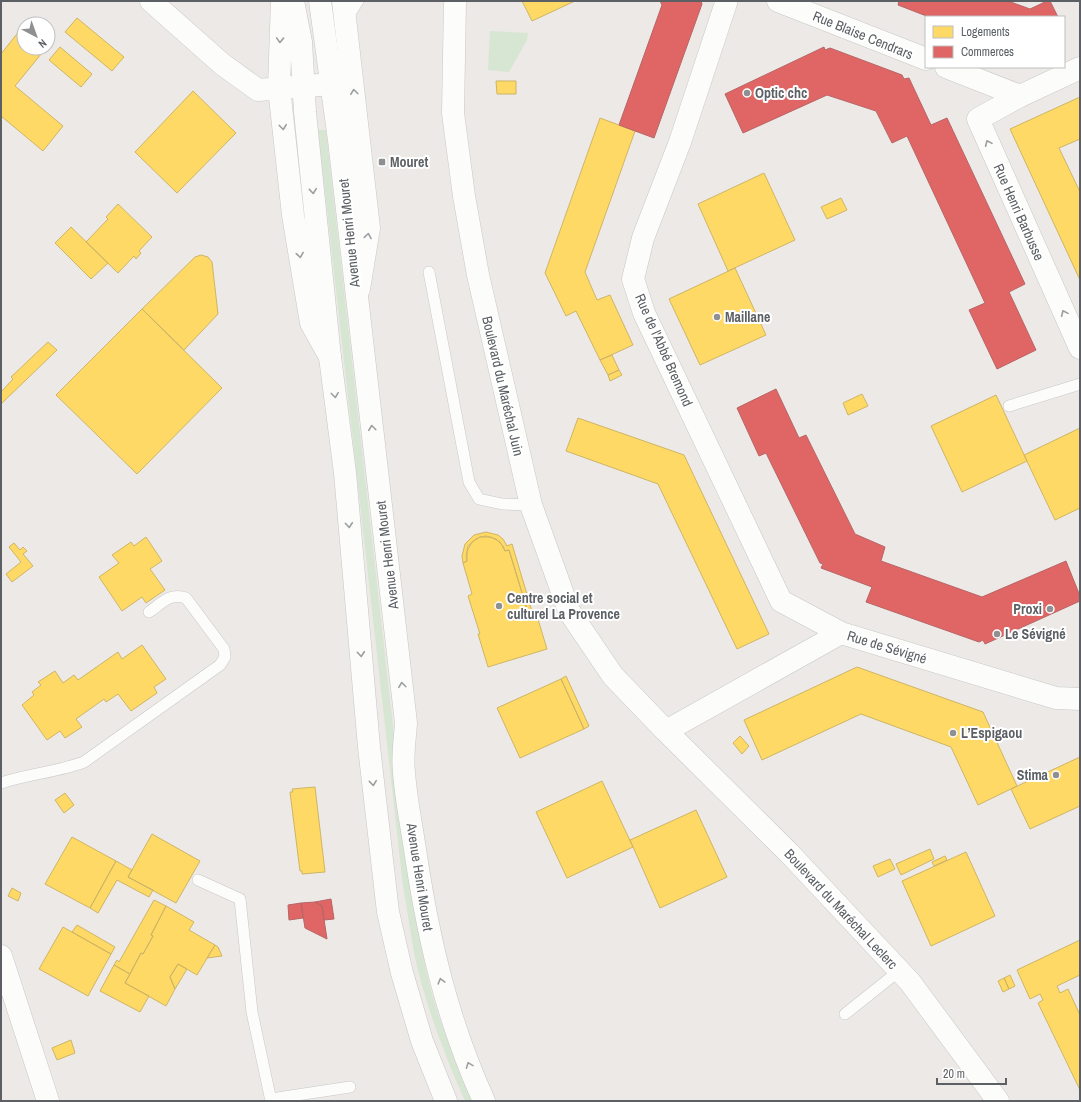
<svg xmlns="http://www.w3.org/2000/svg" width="1081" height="1102" font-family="'Archivo Narrow',sans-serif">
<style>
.green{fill:#d7e6d2}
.homes{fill:#ffd966;stroke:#ceb565}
.shops{fill:#e06666;stroke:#b86465}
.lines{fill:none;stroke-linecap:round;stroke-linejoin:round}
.service-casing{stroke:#c8c8c8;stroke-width:12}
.minor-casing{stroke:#c8c8c8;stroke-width:23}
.secondary-casing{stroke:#c7c7c7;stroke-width:23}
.service{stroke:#fcfcfb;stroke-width:11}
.minor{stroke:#fcfcfb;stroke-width:22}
.secondary{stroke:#fcfcfb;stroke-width:22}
.oneway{stroke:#9c9ea0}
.poi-dot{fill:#8e9092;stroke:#fff;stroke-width:1.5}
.labels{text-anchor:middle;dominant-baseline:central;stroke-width:4;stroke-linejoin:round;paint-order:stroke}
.street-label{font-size:14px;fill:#5c6064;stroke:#fff}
.poi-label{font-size:14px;font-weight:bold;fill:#5c6064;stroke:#fff;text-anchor:start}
</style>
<rect width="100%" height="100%" fill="#ece9e6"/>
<path class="green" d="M490,31L528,33L527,40L509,72L488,70Z
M318,130H326L411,886C417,917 421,948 428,978C438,1020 455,1062 474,1101H465C444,1054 425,1004 414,953C410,931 407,908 403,886Z"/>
<path class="homes" d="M522,1H575L532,21Z
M77,18L124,57L112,71L65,32Z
M24,25V48H46L15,86L63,126L43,151L1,116V54Z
M60,47L92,74L81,87L49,60Z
M496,81H516V94H497Z
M193,91L236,133L177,193L135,152Z
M1080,97V139L1059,148L1080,192V280L1010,129Z
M600,118L635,131L585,272L597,300L610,295L633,345L600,360L576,311L566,316L545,273Z
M764,173L795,240L728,271L698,204Z
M841,198L847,210L827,219L821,207Z
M118,204L152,237L139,251L141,253L136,259L134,256L118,273L86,242L108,219L106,217Z
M71,227L108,263L91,279L55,243Z
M201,255L208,257L212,262L218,314L184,350L142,309L195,257Z
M735,268L766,335L700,365L669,299Z
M142,309L222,388L137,474L56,395Z
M48,342L57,350L1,404V392L13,379L11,377Z
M612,355L619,370L608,375L600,360Z
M619,370L622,375L610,381L608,375Z
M862,394L868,406L848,415L843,403Z
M996,395L1027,461L962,492L931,426Z
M578,418L684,455L769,634L737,649L658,484L566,451Z
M1080,428V508L1055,520L1024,455Z
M486,532L498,535L503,539L507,546L512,544L534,618L530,619L509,550L505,551L500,542L491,537H480L476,539L468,546L466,557L467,561L463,563L462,556L465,544L474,535Z
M486,536L496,539L503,546L505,551L509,550L530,619L537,616L547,649L488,667L478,634H480L468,596L472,594L463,563L467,561V551L472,542L480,537Z
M146,537L162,561L150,569L165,590L146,603L142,597L122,611L99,577L119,563L112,555L131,542L134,546Z
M14,543L20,550L23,547L27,551L23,554L33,566L12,582L6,574L21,562L9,547Z
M142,645L166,679L154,687L157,693L131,711L118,694L106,702L104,699L76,719L82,727L65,738L60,731L47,740L22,705L34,695L32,692L41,685L38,682L55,671L63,683L74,675L78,680L118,652L122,659Z
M857,667L983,712L1017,786L978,805L951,747L861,714L762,760L744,720Z
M566,676L589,726L584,729L561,679Z
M561,679L584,729L520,758L497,708Z
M740,736L749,746L742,754L733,743Z
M1080,757V806L1030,829L1011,789Z
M602,781L633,847L567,878L536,812Z
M315,787L325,872L302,874V871H300L290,792H293L292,789Z
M65,793L74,805L64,813L55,800Z
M696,810L727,877L660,908L630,840Z
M152,834L200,861L176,903L128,877Z
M72,837L116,861L90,908L45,884Z
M930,849L934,859L901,875L896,864Z
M966,852L995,916L931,946L902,881Z
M945,856L947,860L934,866L932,862Z
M890,859L895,869L878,877L873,866Z
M116,861L132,870L128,877L153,890L149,897L117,880L98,913L90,908Z
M12,888L21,893L18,901L8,896Z
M154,900L166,906L151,935L153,936L143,954L141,953L130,974L114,965L117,960L119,962Z
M166,906L194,922L189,930L215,945L197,975L178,964L170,977L175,989L166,1006L125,983L141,953L143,954L153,936L151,935Z
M77,925L115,947L111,954L72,932Z
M63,927L111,954L88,996L39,969Z
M1080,940V975L1057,986L1060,993L1068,989L1080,1015V1090L1038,1003L1043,1000L1040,994L1030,999L1017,970Z
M215,945L218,947L222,956L207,958Z
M178,964L187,969L175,989L170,977Z
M114,965L130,974L125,983L149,996L140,1012L100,991Z
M1010,975L1015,986L1009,989L1004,978Z
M1004,978L1009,989L1003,992L998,981Z
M71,1040L75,1053L57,1060L52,1048Z"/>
<path class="shops" d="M660,1H701L702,4L654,138L619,125L662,5Z
M899,1H1008L1030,9L1047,1H1050L1058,17H929L898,5Z
M824,47L825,50L830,48L902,75L904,79L909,78L931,125L947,118L1025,284L1009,292L1036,350L997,369L969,310L985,303L907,136L892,143L876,111L827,95L743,133L725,94Z
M776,389L799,438L806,435L855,534L885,547L881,561L982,597L1066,561L1080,596V601L985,644L983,640L979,642L866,602L872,587L821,568L823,564L820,563L766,453L759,456L737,408Z
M331,899L334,919L324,920L322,906L315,902Z
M315,902L322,906L327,939L305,928L301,903Z
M301,903L303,918L289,920L288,905Z"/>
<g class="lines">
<g class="service-casing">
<path id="service" d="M347,18L358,1
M429,272L469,482L479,499L502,504L531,505
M1009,406L1080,384
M1,783C28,774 57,772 84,762L220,665L225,657L224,649L186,598C170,592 161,604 149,612
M198,880L240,899L252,1012L271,1101
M845,1014L899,971
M271,1099L350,1087"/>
</g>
<g class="minor-casing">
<path id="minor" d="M151,1L222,64L258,90L331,84
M282,1L279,88L293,215L311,323L330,357
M343,1L369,228L359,289
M455,1L453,113L464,196L478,275L531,505L569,611L613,676L666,731L789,853L910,982L998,1101
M778,1L926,59
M726,3L680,142L643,238L633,279L644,313L781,601L841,633L1056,698L1080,699
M946,67L1020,96L1080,68
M1020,96L978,119L1080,348
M666,731L841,633
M1,956L48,1101"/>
</g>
<g class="secondary-casing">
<path id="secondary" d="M293,1L301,42L305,112L330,357L345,473L369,747L388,912L402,973L422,1041L446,1101
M320,1L339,140L406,723C405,739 402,756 404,772C406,800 412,828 416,856C429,942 448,1022 484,1101"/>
</g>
<use href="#service" class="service"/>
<use href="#minor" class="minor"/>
<use href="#secondary" class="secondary"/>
</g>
<defs><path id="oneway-chevron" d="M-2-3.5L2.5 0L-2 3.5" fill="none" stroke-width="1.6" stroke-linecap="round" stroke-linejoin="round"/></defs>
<g class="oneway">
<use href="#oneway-chevron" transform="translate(280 40) rotate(92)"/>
<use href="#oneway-chevron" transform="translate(354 92) rotate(-97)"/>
<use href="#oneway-chevron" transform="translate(283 127) rotate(83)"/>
<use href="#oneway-chevron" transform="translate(988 143) rotate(-114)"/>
<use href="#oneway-chevron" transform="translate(313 191) rotate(84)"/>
<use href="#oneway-chevron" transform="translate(368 236) rotate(-81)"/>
<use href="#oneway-chevron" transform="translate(300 255) rotate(81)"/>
<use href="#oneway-chevron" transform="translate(1064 313) rotate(-114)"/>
<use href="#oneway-chevron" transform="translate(335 395) rotate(83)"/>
<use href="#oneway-chevron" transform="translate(372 428) rotate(-97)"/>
<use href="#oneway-chevron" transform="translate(349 525) rotate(85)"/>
<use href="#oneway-chevron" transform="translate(361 654) rotate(85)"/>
<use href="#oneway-chevron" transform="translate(402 685) rotate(-97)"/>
<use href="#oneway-chevron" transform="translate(373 783) rotate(84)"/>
<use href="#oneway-chevron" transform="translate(441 981) rotate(-105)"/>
<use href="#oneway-chevron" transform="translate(469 1065) rotate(-111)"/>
</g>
<g class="poi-dot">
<circle cx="747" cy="93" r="4"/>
<rect x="378" y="158" width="8" height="8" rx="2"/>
<circle cx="717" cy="317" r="4"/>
<circle cx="499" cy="606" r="4"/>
<circle cx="1050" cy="609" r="4"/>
<circle cx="997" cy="634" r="4"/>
<circle cx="953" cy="733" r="4"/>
<circle cx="1056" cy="775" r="4"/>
</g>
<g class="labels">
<g class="street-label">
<text transform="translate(863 35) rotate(22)">Rue Blaise Cendrars</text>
<text transform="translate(1019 212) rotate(66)">Rue Henri Barbusse</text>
<text transform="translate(349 233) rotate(-96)">Avenue Henri Mouret</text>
<text transform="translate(664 350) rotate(66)">Rue de l'Abbé Bremond</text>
<text transform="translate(503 386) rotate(77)">Boulevard du Maréchal Juin</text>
<text transform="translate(387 555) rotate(-97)">Avenue Henri Mouret</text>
<text transform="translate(887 647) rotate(17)">Rue de Sévigné</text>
<text transform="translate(420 877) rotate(81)">Avenue Henri Mouret</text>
<text transform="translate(841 909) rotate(47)">Boulevard du Maréchal Leclerc</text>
</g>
<g class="poi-label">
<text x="755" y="93">Optic chc</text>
<text x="390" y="162">Mouret</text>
<text x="725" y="317">Maillane</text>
<text x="507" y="598">Centre social et<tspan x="507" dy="16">culturel La Provence</tspan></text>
<text x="1042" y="609" text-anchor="end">Proxi</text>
<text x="1005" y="634">Le Sévigné</text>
<text x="961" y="733">L’Espigaou</text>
<text x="1048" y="775" text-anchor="end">Stima</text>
</g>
</g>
<rect width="1081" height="1102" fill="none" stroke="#5c6064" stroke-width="4"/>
<rect x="925" y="16" width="140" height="52" fill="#ffffff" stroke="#bebfc1"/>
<rect x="933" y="26" width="20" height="12" fill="#ffd966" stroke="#bebfc1"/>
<text x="961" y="36" font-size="12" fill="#5c6064">Logements</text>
<rect x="933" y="46" width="20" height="12" fill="#e06666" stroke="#bebfc1"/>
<text x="961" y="56" font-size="12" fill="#5c6064">Commerces</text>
<g transform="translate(36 36) rotate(139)"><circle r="19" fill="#ffffff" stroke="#bebfc1"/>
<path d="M0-3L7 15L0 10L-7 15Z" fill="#8e9092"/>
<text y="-6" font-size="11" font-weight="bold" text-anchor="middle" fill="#5c6064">N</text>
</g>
<path d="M937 1078v6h69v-6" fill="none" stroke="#5c6064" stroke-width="2"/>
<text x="943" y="1078" font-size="12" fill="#5c6064" stroke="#ffffff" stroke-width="3" paint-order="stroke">20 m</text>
</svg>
